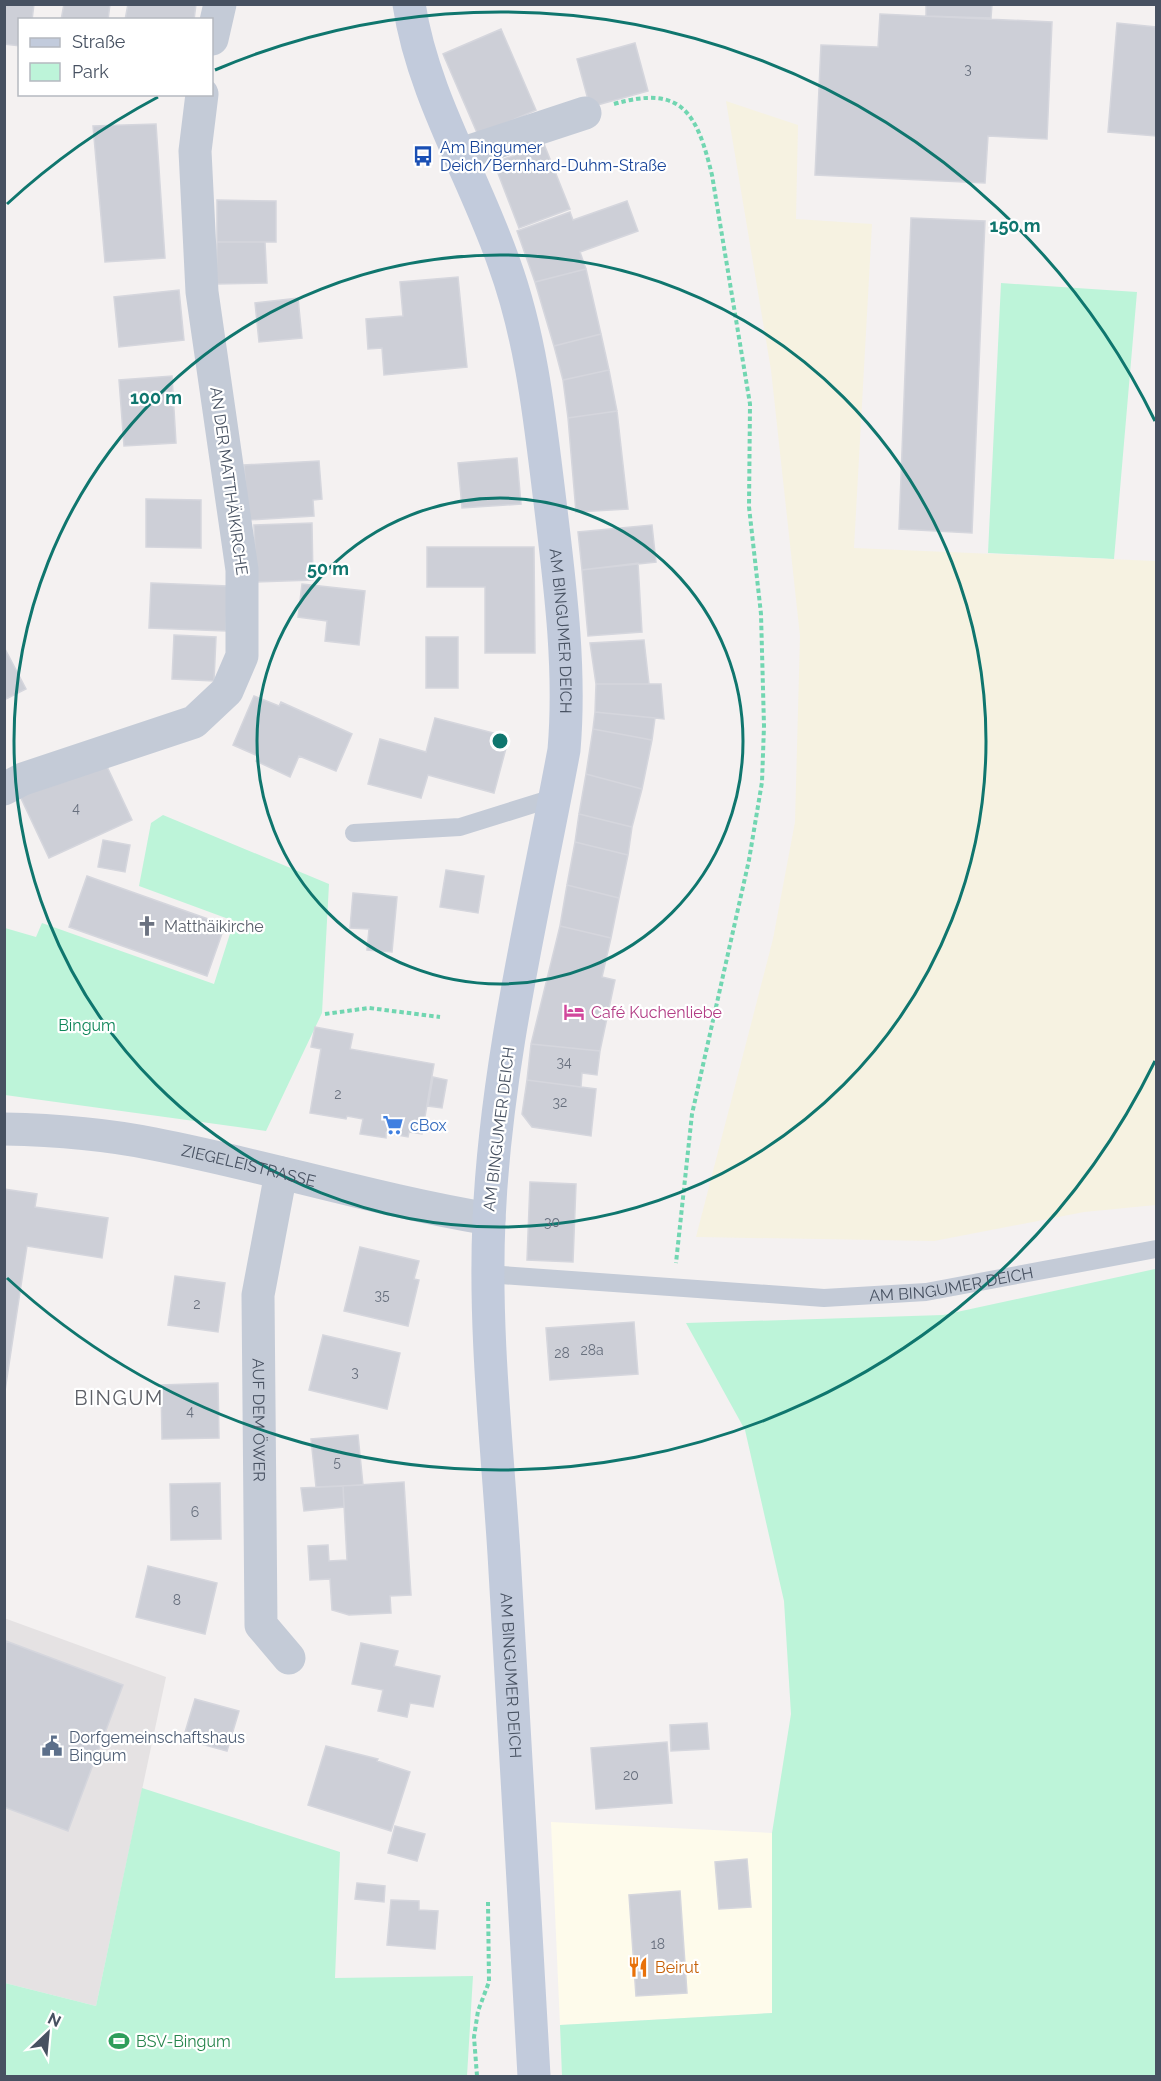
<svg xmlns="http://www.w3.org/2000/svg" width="1161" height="2081" font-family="Raleway,sans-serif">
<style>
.commercial{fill:#fefbeb}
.education{fill:#e5e2e3}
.green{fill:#bdf4d9}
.sand{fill:#f6f2e1}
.building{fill:#cdcfd7;stroke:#d5d6dd;stroke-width:1.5}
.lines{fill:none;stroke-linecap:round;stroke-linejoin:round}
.path{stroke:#71d6b1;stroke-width:4;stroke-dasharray:4.5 3;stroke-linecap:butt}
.service{stroke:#c4cbd7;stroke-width:18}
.minor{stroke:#c4cbd7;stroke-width:33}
.secondary{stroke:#c2cbdc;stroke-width:33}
.ring{fill:none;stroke:#0f766e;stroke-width:3}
.labels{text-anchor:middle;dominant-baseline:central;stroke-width:4.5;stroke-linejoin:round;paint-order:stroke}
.number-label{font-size:14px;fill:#68707e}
.transit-label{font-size:16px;fill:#164399;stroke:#fff;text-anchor:start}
.street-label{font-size:16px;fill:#475161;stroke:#fff}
.worship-label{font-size:16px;fill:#5b616d;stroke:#fff;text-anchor:start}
.hotel-label{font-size:16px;fill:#b23c85;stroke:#fff;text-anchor:start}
.park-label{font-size:16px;fill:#0e8659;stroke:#fff}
.shop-label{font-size:16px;fill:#366cbe;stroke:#fff;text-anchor:start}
.service-label{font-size:16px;fill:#4e5e75;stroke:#fff;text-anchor:start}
.food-label{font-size:16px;fill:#c56008;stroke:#fff;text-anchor:start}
.leisure-label{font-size:16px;fill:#27864d;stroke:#fff;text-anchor:start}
.quarter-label{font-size:20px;letter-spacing:1.5px;fill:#5d6067;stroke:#fff}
.centre{fill:#0f766e;stroke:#fff;stroke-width:3}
.ring-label{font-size:18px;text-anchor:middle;font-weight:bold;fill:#0f766e;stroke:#fff;stroke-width:4.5;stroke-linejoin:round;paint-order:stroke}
</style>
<rect width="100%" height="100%" fill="#f4f1f1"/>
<path class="commercial" d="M551,1822L772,1833V2013L560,2025Z"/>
<path class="education" d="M4,1618L166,1677L96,2006L5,1983Z"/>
<path class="green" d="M1001,283L1137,292L1114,559L988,553Z
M163,815L329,884L322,1013L266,1131L5,1095V928L36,937L42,923L214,984L234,921L139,886L151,823Z
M1155,1269L1156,2076H562L560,2025L772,2013V1833L791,1714L784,1601L745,1430L686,1323L943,1315Z
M142,1788L340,1852L335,1978L473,1976L467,2076H5V1983L96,2006Z"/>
<path class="sand" d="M726,101L798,125L796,219L872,224L854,548L1156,561V1205L1084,1212L934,1241L696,1237L773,939L795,822L800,636L771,370Z"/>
<path class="building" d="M4,4H34L32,20H20V46L4,44Z
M64,4H110L108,20H61Z
M128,4H196L194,20H125Z
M926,4H992L991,18L926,16Z
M880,14L1052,22L1047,139L988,136L985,183L815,175L821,45L878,47Z
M1117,23L1156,27V136L1108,132Z
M501,29L536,110L478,135L443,54Z
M635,43L648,91L590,107L577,59Z
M156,124L165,258L105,262L93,126Z
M544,144L570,209L519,228L494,163Z
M217,200L276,201V242H217Z
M627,201L638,231L580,252L586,269L535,282L517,231L570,212L573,220Z
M911,218L985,221L972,533L899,529Z
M217,242H265L267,283L216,284Z
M586,269L601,334L554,346L535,282Z
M458,277L467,367L384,375L382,348L368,349L366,319L403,316L400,282Z
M179,290L184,340L119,347L114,297Z
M298,298L302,338L259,342L255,303Z
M601,334L609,370L563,380L554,346Z
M609,370L617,411L568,418L563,380Z
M172,376L176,443L124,446L119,380Z
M617,411L628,509L576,512L568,418Z
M517,458L521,504L462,508L458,463Z
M319,461L322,499L313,500L314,516L248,520L244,465Z
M146,499L201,500V548L146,547Z
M312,523L313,580L256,582L254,525Z
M652,525L656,562L582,570L578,532Z
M427,547H534L535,653H485V587H427Z
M638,563L642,632L588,636L582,570Z
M151,583L228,586L226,631L149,628Z
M302,584L365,591L359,645L325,641L327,621L298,617Z
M174,635L216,637L214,681L172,679Z
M426,637H458V688H426Z
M644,640L649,684H596L590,643Z
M4,647L26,689L4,700Z
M596,684H661L664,719L595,712Z
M254,696L279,706L281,702L352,734L336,771L299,756L290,777L256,761L258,756L233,745Z
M595,712L655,718L652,740L593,729Z
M435,718L509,737L494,793L428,775L421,798L368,784L380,739L426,752Z
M593,729L652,740L642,789L586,774Z
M103,758L132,820L49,858L20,796Z
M586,774L642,789L632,827L579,814Z
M579,814L632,827L628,855L575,842Z
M103,840L130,845L125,872L98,867Z
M575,842L628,855L619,898L567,885Z
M446,870L484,876L478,913L440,907Z
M87,876L225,925L207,976L69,927Z
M567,885L619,898L611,938L560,926Z
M353,893L397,897L392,952L367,950L369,929L350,928Z
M560,926L611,938L602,977L615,980L600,1051L531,1044Z
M315,1027L353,1034L350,1049L434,1064L422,1134L409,1132L408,1137L386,1133V1138L360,1134L363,1119L347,1116L346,1119L310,1113L321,1049L311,1047Z
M531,1044L600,1051L597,1075L582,1073L581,1087L527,1080Z
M433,1077L447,1080L442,1108L428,1106Z
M527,1080L596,1089L591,1136L532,1127L522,1114Z
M530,1182L576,1184L573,1262L527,1260Z
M4,1189L37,1194L35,1207L108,1218L102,1258L27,1246L5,1391Z
M360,1247L419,1261L414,1279L419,1280L408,1326L344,1311Z
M175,1276L225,1283L218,1332L168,1325Z
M634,1322L638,1374L550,1380L546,1328Z
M323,1335L400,1353L387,1409L309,1390Z
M218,1383L219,1438L162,1439L161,1385Z
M358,1435L363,1485L316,1487L311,1439Z
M404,1482L411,1595L390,1596L391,1613L349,1615L332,1610L330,1579L310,1580L308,1546L328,1545L329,1561L347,1560L343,1486Z
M220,1483L221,1539L171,1540L170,1484Z
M343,1486L344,1507L304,1511L301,1488Z
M148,1566L217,1583L205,1634L136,1617Z
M6,1641L123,1685L68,1831L4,1807Z
M361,1643L398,1651L394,1666L440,1676L433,1707L410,1703L407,1717L378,1711L383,1690L352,1684Z
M195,1699L239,1711L227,1751L183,1739Z
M707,1723L709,1749L671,1751L670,1725Z
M667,1742L672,1803L596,1809L591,1748Z
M326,1746L378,1759L377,1761L410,1772L391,1831L308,1805Z
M395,1826L425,1834L417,1861L388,1853Z
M747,1859L751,1907L719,1909L715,1862Z
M357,1883L385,1886L384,1902L355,1899Z
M680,1891L687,1993L636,1996L629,1895Z
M391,1900L419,1901V1910L438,1911L435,1949L387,1945Z"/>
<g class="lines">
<path class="path" d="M614,104C683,84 697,114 712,175L750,404L749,507L761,614L764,726L762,782L749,860L692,1114L676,1263
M325,1014L369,1008L440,1017
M477,2076L474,2037L478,2011L489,1982L488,1902"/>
<g class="service">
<path d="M354,833L460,827L556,797"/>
<path id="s1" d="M487,1274L824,1298L926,1292L1156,1249"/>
</g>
<g class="minor">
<path d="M212,39L220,4"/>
<path d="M461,154L585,113"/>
<path d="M4,789L23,779L194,722L227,691L242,656V570L202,292L195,151L202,94"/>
<path id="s2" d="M4,1129C55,1130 105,1134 154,1144C267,1166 376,1200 489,1219"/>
<path id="s3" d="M281,1173L258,1295L261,1625L289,1658"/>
</g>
<path class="secondary" id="s4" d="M409,4C423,96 474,176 504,263C532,340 540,421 550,502C560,585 571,668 564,750C535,906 496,1062 489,1220C484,1331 497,1443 504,1554C515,1728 524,1902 534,2076"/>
</g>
<g class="ring">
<circle cx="500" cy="741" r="243"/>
<circle cx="500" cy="741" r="486"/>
<path d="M1155 1061A729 729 0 0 1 7 1278M7 204A729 729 0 0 1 158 97M215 70A729 729 0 0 1 1155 421"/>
</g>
<defs>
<g id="bus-bare" transform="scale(1.62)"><path d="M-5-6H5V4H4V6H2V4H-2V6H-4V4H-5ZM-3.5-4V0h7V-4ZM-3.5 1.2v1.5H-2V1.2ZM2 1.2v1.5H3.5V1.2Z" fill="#1a4fb4" stroke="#fff" stroke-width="2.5" paint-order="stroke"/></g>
<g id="church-bare" transform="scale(1.62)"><path d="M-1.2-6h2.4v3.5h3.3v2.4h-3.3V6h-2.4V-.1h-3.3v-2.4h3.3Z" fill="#6b7280" stroke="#fff" stroke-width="2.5" paint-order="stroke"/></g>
<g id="hotel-bare" transform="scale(1.62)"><path d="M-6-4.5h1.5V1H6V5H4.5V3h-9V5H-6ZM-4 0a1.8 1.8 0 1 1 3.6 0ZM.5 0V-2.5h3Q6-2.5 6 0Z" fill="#d1479c" stroke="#fff" stroke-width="2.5" paint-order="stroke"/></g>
<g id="supermarket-bare" transform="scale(1.62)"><path d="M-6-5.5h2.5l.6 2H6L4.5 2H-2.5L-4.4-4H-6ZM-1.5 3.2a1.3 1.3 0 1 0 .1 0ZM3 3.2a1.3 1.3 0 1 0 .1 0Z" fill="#3f7fe0" stroke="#fff" stroke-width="2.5" paint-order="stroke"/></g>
<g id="civic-bare" transform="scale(1.62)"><path d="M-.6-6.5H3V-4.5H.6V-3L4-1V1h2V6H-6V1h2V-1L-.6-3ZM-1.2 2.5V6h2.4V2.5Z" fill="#5c6f8a" stroke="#fff" stroke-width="2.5" paint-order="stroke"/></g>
<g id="restaurant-bare" transform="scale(1.62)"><path d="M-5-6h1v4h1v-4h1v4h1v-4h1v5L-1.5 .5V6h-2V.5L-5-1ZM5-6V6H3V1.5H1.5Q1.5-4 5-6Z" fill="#e8710a" stroke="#fff" stroke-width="2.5" paint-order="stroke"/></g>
<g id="stadium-bare" transform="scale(1.62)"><path d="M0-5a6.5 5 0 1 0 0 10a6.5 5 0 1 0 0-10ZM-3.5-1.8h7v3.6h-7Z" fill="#2e9e5b" stroke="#fff" stroke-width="2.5" paint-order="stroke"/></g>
</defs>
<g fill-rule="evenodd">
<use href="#bus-bare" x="423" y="156"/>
<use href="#church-bare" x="147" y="926"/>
<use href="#hotel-bare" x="574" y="1012"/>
<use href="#supermarket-bare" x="393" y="1125"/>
<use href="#civic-bare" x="52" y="1746"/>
<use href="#restaurant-bare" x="638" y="1967"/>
<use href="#stadium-bare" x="119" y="2041"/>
</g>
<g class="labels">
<g class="number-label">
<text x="968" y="69">3</text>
<text x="76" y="808">4</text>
<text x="564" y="1062">34</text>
<text x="338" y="1094">2</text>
<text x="560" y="1102">32</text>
<text x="552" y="1222">30</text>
<text x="382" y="1295">35</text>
<text x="197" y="1304">2</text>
<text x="592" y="1350">28a</text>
<text x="562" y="1353">28</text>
<text x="355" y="1372">3</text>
<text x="190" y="1411">4</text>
<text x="337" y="1462">5</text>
<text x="195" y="1512">6</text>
<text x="177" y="1600">8</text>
<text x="631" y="1775">20</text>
<text x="658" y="1944">18</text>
</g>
<g class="transit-label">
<text x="440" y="147">Am Bingumer<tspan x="440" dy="18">Deich/Bernhard-Duhm-Straße</tspan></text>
</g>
<g class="street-label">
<text transform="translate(229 481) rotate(82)">AN DER MATTHÄIKIRCHE</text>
<text stroke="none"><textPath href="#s4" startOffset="650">AM BINGUMER DEICH</textPath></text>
<text transform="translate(499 1129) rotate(-83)">AM BINGUMER DEICH</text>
<text stroke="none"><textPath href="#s2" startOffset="248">ZIEGELEISTRASSE</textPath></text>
<text stroke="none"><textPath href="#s1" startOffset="466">AM BINGUMER DEICH</textPath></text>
<text stroke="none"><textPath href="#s3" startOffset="249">AUF DEM ÖWER</textPath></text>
<text stroke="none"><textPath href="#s4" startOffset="1702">AM BINGUMER DEICH</textPath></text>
</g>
<g class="worship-label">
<text x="164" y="926">Matthäikirche</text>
</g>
<g class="hotel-label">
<text x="591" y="1012">Café Kuchenliebe</text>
</g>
<g class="park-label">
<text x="87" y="1025">Bingum</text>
</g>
<g class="shop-label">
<text x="410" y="1125">cBox</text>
</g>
<g class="service-label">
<text x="69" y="1737">Dorfgemeinschaftshaus<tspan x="69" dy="18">Bingum</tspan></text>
</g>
<g class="food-label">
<text x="655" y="1967">Beirut</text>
</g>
<g class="leisure-label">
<text x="136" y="2041">BSV-Bingum</text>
</g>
<g class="quarter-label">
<text x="119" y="1398">BINGUM</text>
</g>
</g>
<circle cx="500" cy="741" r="9" class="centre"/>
<g class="ring-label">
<text x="1015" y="232">150 m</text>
<text x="156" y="404">100 m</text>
<text x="328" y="575">50 m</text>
</g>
<rect width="1161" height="2081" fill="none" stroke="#475161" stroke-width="12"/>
<rect x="18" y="18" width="195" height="78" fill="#ffffff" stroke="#b5b9c0" stroke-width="1.5"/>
<rect x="30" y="38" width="30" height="9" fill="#c2cbdc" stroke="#b5b9c0" stroke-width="1.5"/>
<text x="72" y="48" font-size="18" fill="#475161">Straße</text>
<rect x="30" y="63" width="30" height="18" fill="#bdf4d9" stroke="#b5b9c0" stroke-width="1.5"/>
<text x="72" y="78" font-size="18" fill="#475161">Park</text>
<g transform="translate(48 2033) rotate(26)" stroke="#ffffff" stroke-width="4.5" paint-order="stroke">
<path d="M0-4.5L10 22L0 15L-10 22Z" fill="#475161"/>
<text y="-9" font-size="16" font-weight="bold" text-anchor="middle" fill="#475161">N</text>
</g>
</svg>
